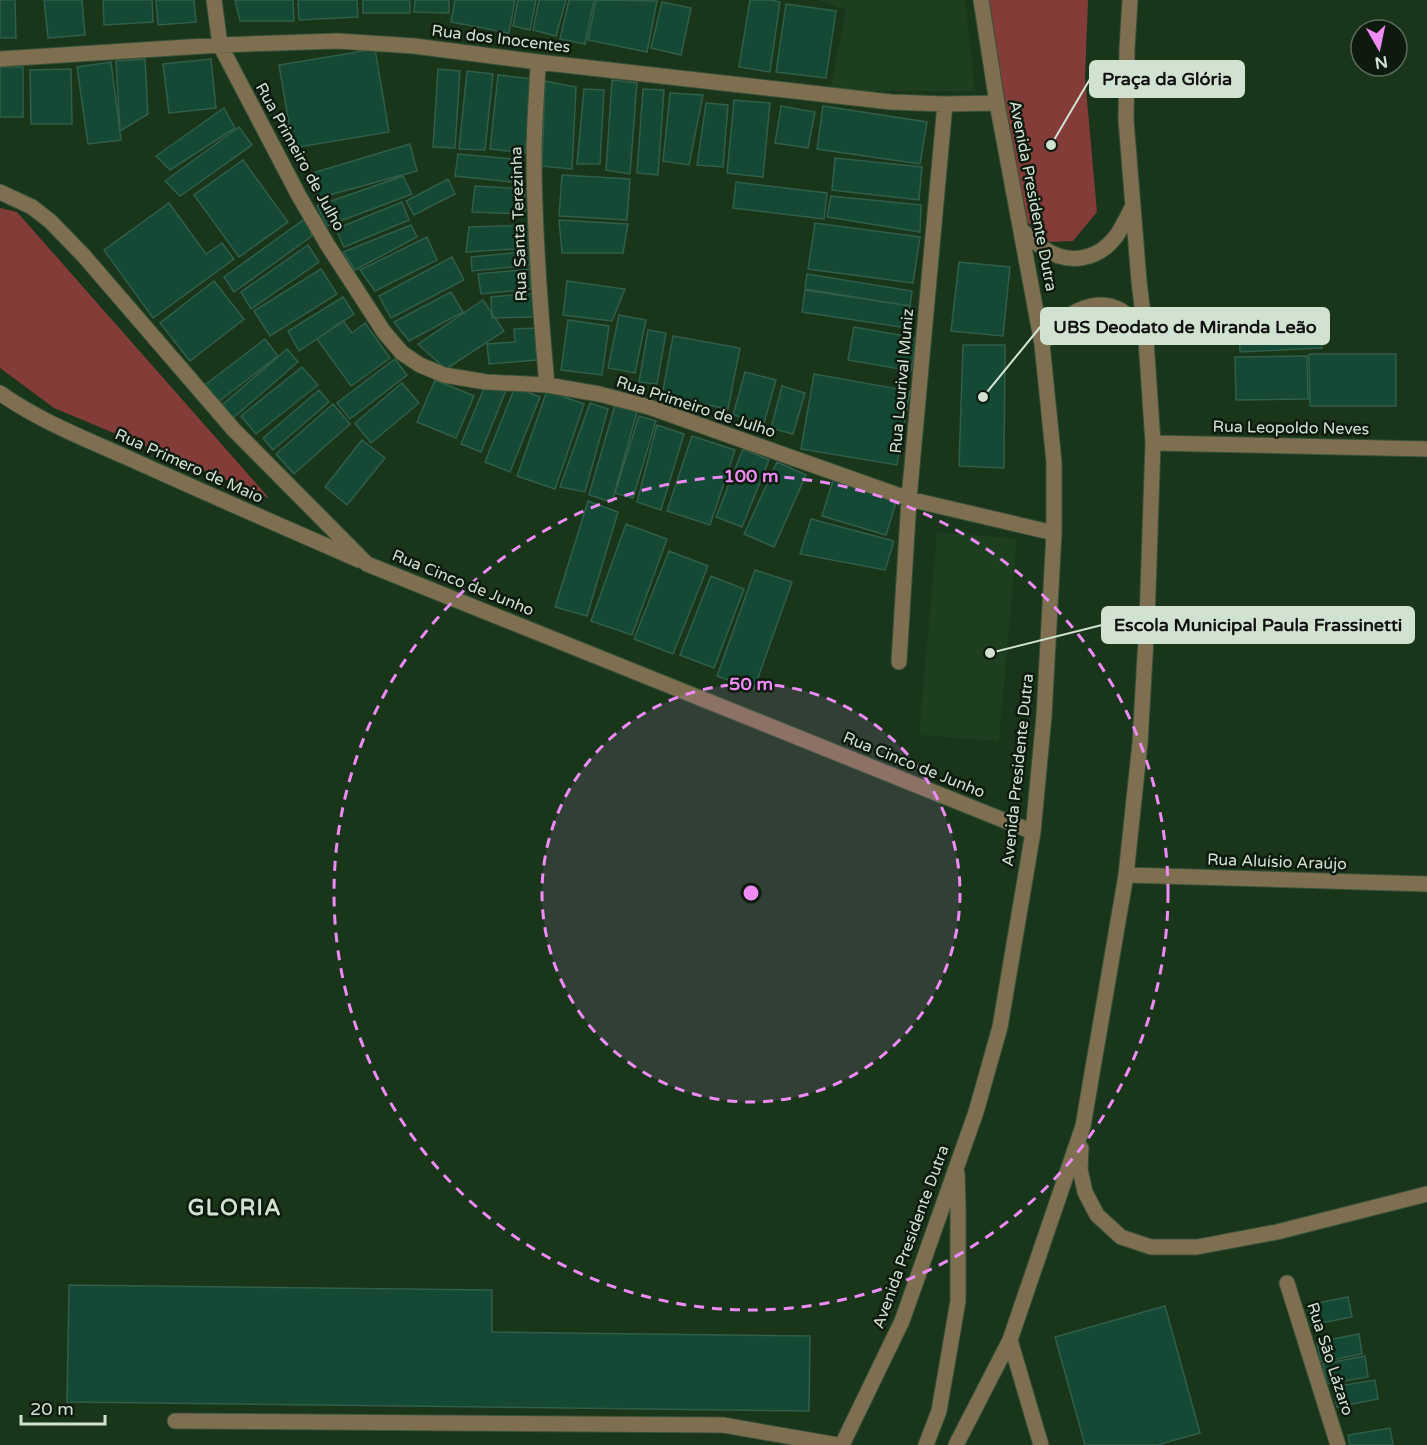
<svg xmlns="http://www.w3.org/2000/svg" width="1427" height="1445" font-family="'Varela Round',sans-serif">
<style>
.built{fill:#1e3f1f}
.green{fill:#843c39}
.building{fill:#144935;stroke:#315e4b;stroke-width:1.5}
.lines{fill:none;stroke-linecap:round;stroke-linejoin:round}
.minor-casing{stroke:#365137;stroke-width:17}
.minor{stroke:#7f6f51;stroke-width:15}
.ring{fill:none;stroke:#ef8bf7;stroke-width:3;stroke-dasharray:10 8}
.labels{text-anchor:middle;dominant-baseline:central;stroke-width:5;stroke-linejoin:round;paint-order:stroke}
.street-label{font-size:16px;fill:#d1e2d1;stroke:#0d1a0d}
.district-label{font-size:22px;font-weight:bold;letter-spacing:1.5px;fill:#d1e2d1;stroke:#0d1a0d}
.centre{fill:#ef8bf7;stroke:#0d1a0d;stroke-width:3}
.ring-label{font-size:18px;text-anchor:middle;font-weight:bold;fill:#ef8bf7;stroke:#0d1a0d;stroke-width:5;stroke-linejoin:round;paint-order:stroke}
.leader{fill:none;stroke:#d1e2d1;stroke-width:2}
.callout-dot{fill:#d1e2d1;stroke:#0d1a0d;stroke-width:2}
.callout{fill:#d1e2d1;stroke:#d1e2d1;stroke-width:2}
.callout-label{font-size:18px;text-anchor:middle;font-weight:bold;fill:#111}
</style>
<rect width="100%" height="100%" fill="#19351a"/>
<path class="built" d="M819,0H965L975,91H830L846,10Z
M937,532L1017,539L999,741L919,735Z"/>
<path class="green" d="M988,0H1088L1085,78L1097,212L1073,241L1049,242L1025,220Z
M0,208L17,212L269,498L54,408L0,368Z"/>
<path class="building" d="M0,0H15L16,38H0Z
M44,0H82L85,35L48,38Z
M103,0H152L153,22L104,25Z
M156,0H194L196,22L158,25Z
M235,0H293L294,21H240Z
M298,0H357L358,17L299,20Z
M363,0H410V13H363Z
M415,0H449V13L414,12Z
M455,0H515L509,33L451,22Z
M518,0H536L530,30L513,26Z
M539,0H566L556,36L533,30Z
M569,0H594L585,44L560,39Z
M596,0L657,1L647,52L588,40Z
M750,0H771L780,2L770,72L739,67Z
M662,2L691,8L681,55L651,48Z
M786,4L836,11L826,78L776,72Z
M375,49L389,132L293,148L279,65Z
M145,59L148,114L120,131L116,61Z
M211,59L216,108L169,113L163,64Z
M111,62L121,140L88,144L77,67Z
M0,67H23V117H0Z
M71,69L72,124H31L30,70Z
M438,69L460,71L455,148L433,147Z
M467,71L493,74L485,150L459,149Z
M498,75L533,79L525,153L490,149Z
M612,80L637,83L630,174L606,170Z
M545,81L576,87L572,169L542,166Z
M584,89L604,90L600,164H577Z
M643,89L664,90L658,175L637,173Z
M670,93L703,95L689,165L663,161Z
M734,100L770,103L763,177L727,173Z
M706,103L728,105L723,167L697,165Z
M781,106L815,112L808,148L775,143Z
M823,106L927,122L920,164L817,149Z
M224,108L235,128L170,170L156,156Z
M239,127L252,145L180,196L165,181Z
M410,144L417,171L318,198L306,175Z
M458,154L523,160V183L455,176Z
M835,158L922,167L919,200L832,190Z
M243,160L288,222L239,257L194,195Z
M562,175L630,179L627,220L559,216Z
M403,176L412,194L327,226L317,206Z
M448,179L455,194L414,215L406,201Z
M736,182L827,193L824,219L733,208Z
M475,186L525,189V214L472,212Z
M831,196L921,205L920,232L827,217Z
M402,202L409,220L344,247L336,229Z
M169,203L206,254L222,243L234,259L153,318L104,250Z
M306,218L312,236L234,292L224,277Z
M559,220L628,224L623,253H562Z
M815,223L920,237L913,283L808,269Z
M411,225L417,237L355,270L343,252Z
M531,225L532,248L466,252L469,227Z
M427,237L437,260L375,291L360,270Z
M308,245L319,262L251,309L241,292Z
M532,251L533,265L472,271L471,257Z
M452,257L464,280L391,318L379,296Z
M959,262L1010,267L1003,336L951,331Z
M321,269L337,294L270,336L254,311Z
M531,269V289L481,294L478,274Z
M807,274L912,291L910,306L805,289Z
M214,281L244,319L190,361L160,323Z
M567,281L625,289L612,321L563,315Z
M805,290L910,306L907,328L802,312Z
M451,292L463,312L409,341L394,322Z
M534,293V317L492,318L491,297Z
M343,297L354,314L299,351L288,331Z
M483,300L504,331L446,369L418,344Z
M619,315L646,320L635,373L608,368Z
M1321,315L1322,348L1240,352L1239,318Z
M568,320L609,326L602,375L561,370Z
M343,321L352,333L365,323L390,358L351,386L317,339Z
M854,327L917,338L911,371L848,360Z
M535,328L537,360L489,364L487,344L515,342L514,329Z
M648,330L666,333L657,384L639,382Z
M673,336L740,348L728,409L662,396Z
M265,339L278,356L218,402L205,385Z
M963,345H1005L1004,468L959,466Z
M287,349L298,362L233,418L222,405Z
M1309,354H1396V406H1310Z
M1307,356L1308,399L1236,400L1235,357Z
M395,359L407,375L350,419L337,403Z
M302,367L318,385L256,434L241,416Z
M745,372L776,380L764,423L733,415Z
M814,374L910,391L897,465L801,449Z
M435,380L474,396L456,438L417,422Z
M402,383L419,403L371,443L355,423Z
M782,386L805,393L793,434L771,428Z
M515,387L540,397L510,472L485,462Z
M484,388H507L481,452L461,444Z
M319,390L329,402L273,450L263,438Z
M547,391L584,404L555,489L517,476Z
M590,403L608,409L585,492L560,487Z
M333,404L350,424L294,474L276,454Z
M615,405L637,412L612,502L589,495Z
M639,416L656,421L633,498L615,493Z
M657,425L684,434L661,510L637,502Z
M692,436L735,450L710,525L667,511Z
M362,440L385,458L347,505L325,487Z
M743,449L769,460L742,527L716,517Z
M777,462L806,475L774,547L744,534Z
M833,480L897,499L886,535L822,516Z
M588,501L618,512L587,616L555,607Z
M811,519L894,541L885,570L800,554Z
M626,524L667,539L632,635L591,621Z
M669,551L708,566L673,654L634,639Z
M755,570L792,582L754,689L717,676Z
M711,576L744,589L714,668L680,655Z
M69,1285L492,1290V1332L810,1336L809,1411L67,1402Z
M1348,1297L1352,1317L1311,1325L1307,1305Z
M1165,1306L1200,1433L1157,1445H1085L1055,1337Z
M1359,1334L1362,1354L1321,1362L1317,1342Z
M1365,1356L1368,1377L1327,1384L1323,1364Z
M1375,1380L1378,1399L1337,1407L1333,1387Z
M1390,1428L1393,1445H1350L1348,1435Z"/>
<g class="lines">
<g class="minor-casing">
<path id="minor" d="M214,0L220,45L299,196L327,244L384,332L402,353L420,365L444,375L486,382L547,385L599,394L649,407L909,499L1054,533
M0,59L220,45L338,41L414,46L538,62L891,102L945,104L997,103
M538,62C537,93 534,124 534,155C534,232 540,308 547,385
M0,192L32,207L50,221L84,256L234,430L367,564L1033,832
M1021,230C1029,236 1036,243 1043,248C1069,266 1099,260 1117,235C1123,226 1128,215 1133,206
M1042,344C1049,336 1056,326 1064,319C1081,307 1102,299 1122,311C1130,316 1140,332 1146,340
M0,393C38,420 83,438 126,457C203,492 281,526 359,560
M1153,443L1427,449
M899,662L909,499L945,104
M1126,875L1427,884
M1081,1148L1080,1169L1085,1192L1097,1215L1121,1237L1151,1247H1197L1277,1232L1427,1194
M1287,1283L1338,1445
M1010,1340L1041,1445
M175,1421L723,1425L838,1445
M842,1445L902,1321L976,1112L1000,1027L1033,832L1044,716L1054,533V462L1042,344L997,103L981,0
M926,1445L939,1411L958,1301V1206L957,1173
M956,1445L1010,1340L1083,1126L1126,875L1140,743L1147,621L1153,443L1146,340L1139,281L1126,120L1127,49L1130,0"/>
</g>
<use href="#minor" class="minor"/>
</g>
<circle cx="751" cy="893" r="209" fill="#ef8bf7" fill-opacity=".12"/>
<g class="ring">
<circle cx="751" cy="893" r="209"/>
<circle cx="751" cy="893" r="417"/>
</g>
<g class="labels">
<g class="street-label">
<text transform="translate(501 39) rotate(7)">Rua dos Inocentes</text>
<text transform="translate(300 157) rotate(61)">Rua Primeiro de Julho</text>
<text transform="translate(1033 196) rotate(79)">Avenida Presidente Dutra</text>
<text transform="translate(519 224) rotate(-92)">Rua Santa Terezinha</text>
<text transform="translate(902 381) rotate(-85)">Rua Lourival Muniz</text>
<text transform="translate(696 407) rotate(18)">Rua Primeiro de Julho</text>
<text transform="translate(1291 428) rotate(1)">Rua Leopoldo Neves</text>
<text transform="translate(189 466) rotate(24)">Rua Primero de Maio</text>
<text transform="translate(463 583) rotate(22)">Rua Cinco de Junho</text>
<text transform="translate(914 765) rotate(22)">Rua Cinco de Junho</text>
<text transform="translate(1018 770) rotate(-84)">Avenida Presidente Dutra</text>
<text transform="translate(1277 862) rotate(2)">Rua Aluísio Araújo</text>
<text transform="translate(911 1237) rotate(-70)">Avenida Presidente Dutra</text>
<text transform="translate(1330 1359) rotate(72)">Rua São Lázaro</text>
</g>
<g class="district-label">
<text x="235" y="1208">GLORIA</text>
</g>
</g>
<circle cx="751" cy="893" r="9" class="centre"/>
<g class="ring-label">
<text x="751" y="482">100 m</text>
<text x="751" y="690">50 m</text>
</g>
<path class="leader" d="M1051 145L1090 79M983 397L1041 326M990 653L1102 625"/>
<g class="callout-dot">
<circle cx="1051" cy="145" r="6"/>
<circle cx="983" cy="397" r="6"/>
<circle cx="990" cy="653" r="6"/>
</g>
<g class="callout">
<rect x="1090" y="61" width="154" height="36" rx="6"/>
<rect x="1041" y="308" width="288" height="36" rx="6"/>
<rect x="1102" y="607" width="312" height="36" rx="6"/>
</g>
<g class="callout-label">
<text x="1167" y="85">Praça da Glória</text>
<text x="1185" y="333">UBS Deodato de Miranda Leão</text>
<text x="1258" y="631">Escola Municipal Paula Frassinetti</text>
</g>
<g transform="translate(1379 48) rotate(171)"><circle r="28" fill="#0d1a0d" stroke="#5b6a5b" stroke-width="1.5"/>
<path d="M0-4.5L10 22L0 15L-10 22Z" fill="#ef8bf7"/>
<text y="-9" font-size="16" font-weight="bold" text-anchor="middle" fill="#d1e2d1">N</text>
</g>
<path d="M21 1415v9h84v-9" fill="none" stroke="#d1e2d1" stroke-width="3"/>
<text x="30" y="1415" font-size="18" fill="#d1e2d1" stroke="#0d1a0d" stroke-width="4.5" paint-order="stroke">20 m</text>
</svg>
